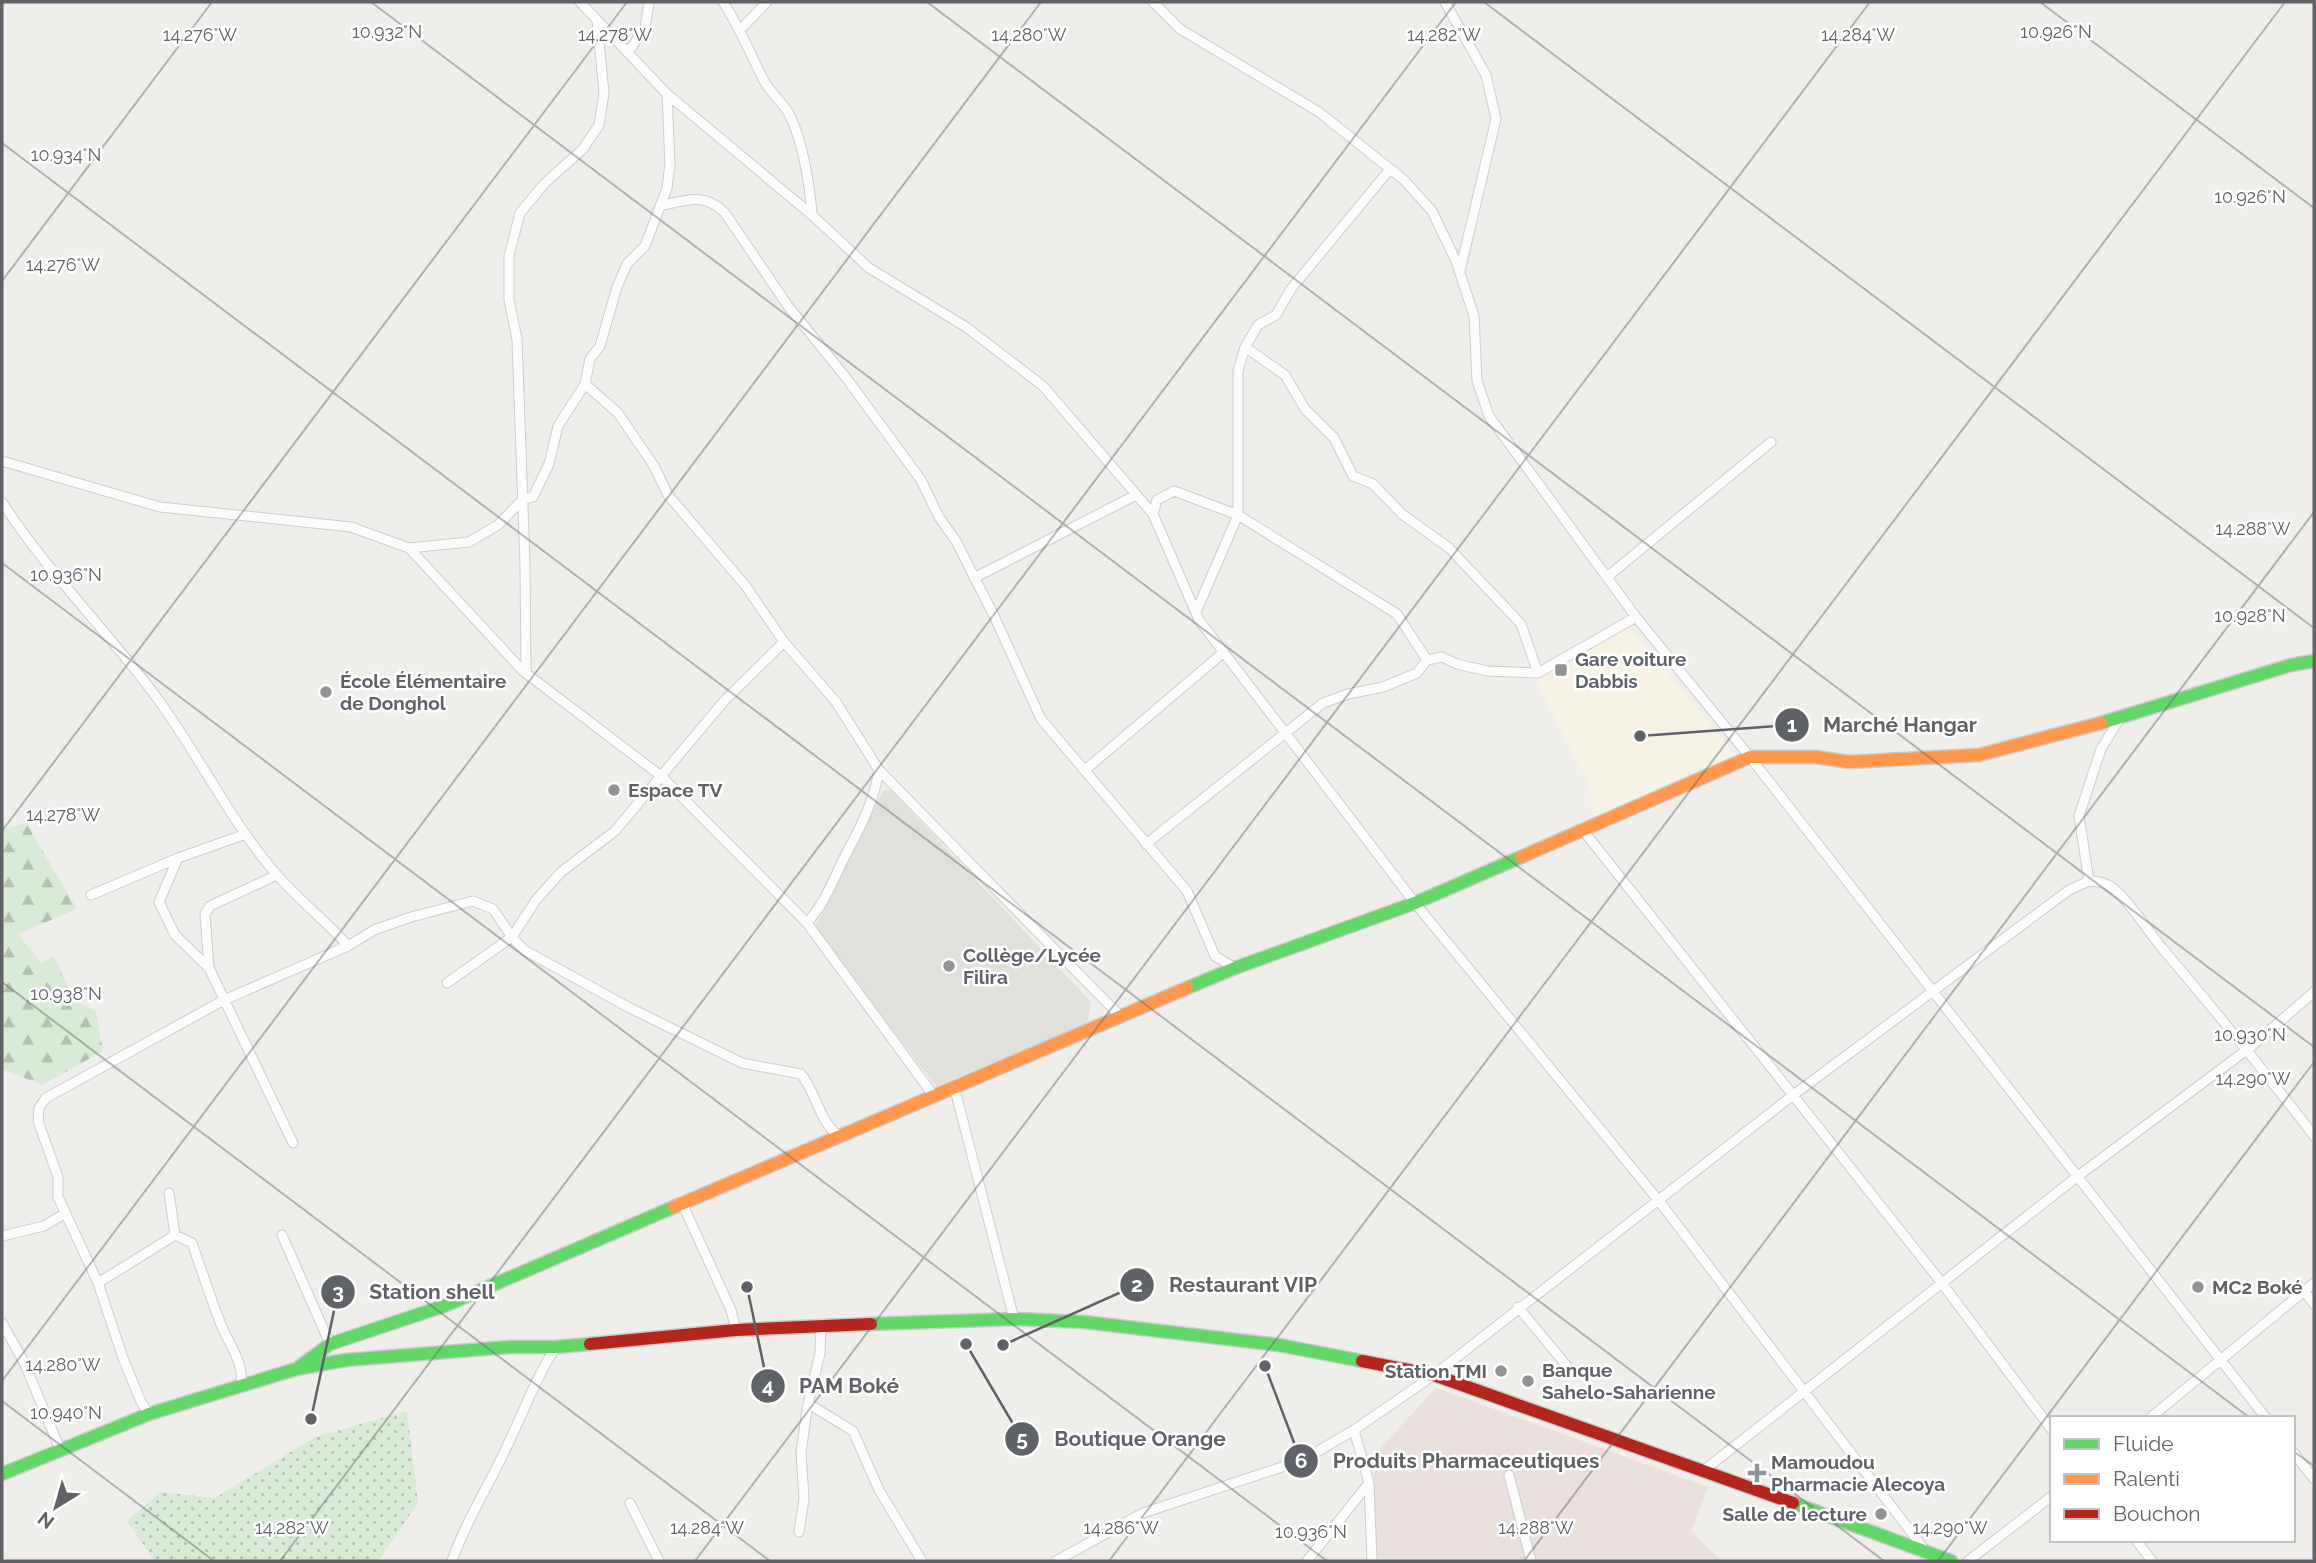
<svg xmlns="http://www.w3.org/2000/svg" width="2316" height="1563" font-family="Raleway,sans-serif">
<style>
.commercial{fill:#f7f3e4}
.education{fill:#e2e0da}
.medical{fill:#eae0de}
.grass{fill:url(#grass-dots)}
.forest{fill:url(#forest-firs)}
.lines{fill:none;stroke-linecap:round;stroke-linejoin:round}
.street-casing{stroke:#cbcccc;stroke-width:11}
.fast-casing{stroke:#cacacb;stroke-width:15}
.slow-casing{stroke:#cacacb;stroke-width:15}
.jam-casing{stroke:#cacacb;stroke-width:15}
.street{stroke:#fdfcfc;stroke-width:9}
.fast{stroke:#63d668;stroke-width:12}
.slow{stroke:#ff974d;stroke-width:12}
.jam{stroke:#b3261e;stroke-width:12}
.ticks{fill:none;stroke:#5f6368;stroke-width:2;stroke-opacity:0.45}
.poi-dot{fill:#919496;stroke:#fff;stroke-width:2.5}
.labels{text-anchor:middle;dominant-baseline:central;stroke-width:5;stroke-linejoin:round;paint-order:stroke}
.poi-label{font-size:19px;font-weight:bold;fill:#5f6368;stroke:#fff;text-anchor:start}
.ticks-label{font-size:18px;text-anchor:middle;fill:#5f6368;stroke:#fff;stroke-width:5;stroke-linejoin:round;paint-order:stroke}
.leader{fill:none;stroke:#5f6368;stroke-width:2.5}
.callout-dot{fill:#5f6368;stroke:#fff;stroke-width:2.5}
.mark-label{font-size:21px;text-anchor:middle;font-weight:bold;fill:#fff}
.callout-label{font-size:21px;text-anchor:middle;font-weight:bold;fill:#5f6368;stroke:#fff;stroke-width:5;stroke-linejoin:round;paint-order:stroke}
</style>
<defs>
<pattern id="grass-dots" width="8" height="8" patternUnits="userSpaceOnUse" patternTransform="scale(1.75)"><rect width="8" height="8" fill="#d8ebd6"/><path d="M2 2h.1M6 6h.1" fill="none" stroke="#b2c2b1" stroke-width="1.8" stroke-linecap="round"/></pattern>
<pattern id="forest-firs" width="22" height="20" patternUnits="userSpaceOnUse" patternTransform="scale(1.75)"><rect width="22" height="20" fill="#d8ebd6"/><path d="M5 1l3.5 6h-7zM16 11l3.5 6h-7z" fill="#b2c2b1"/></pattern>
</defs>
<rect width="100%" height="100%" fill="#efeeea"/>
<path class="commercial" d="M1625,622L1741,761L1596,820L1591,807V787L1561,731L1536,678Z"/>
<path class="education" d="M891,790L1091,1002L1087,1024L936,1086L814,929L883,791Z"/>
<path class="medical" d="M1436,1388L1708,1487L1691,1531L1722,1561H1377L1374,1455Z"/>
<path class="grass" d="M407,1411L418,1503L378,1561H155L127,1521L160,1492L215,1498L315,1437Z"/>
<path class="forest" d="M26,823L77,909L18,934L41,963L54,956L74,1000L96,1011L103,1051L42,1085L2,1069V830Z"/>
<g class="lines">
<g class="street-casing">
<path id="street" d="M580,2L667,94L812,215L869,268L966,327L1043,386L1153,514L1199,620L1415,903L1659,1201L1924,1549
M723,2C739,26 750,53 763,79C769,91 779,99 786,109C802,134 810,186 812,215
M1153,2L1180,29L1319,112L1404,180L1432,211L1456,261L1474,316L1477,381L1489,416L1636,617L1750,757L2266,1418
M1445,2L1486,75L1496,119L1460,271
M740,30L767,2
M629,51L645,28L649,2
M660,206C685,200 705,192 725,213L788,306L847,379L921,480L939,517L956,541L995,618L1041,719L1187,891L1215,956L1235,968
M1245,347L1285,375L1305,409L1334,438L1353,476L1373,484L1402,514L1449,548L1521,624L1538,673
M585,384L618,413L654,466L668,495L745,585L784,642L836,702L879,770
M2,461L160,507L351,527L409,548L523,671L661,776L807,923L934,1096
M2,502C47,572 108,631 157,698C199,755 230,821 277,875C299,900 326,921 348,946
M1153,514L1157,500L1174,491L1238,515L1397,614L1427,660L1442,657L1457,664L1487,671L1538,673L1636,617
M409,548L469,542L498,525L523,499L533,497L549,464L558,426L585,384L590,359L600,346L617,287L627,264L645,246L667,188L670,164L667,94
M1607,577L1771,442
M974,578L1136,495
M1196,612L1238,515V371L1245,347L1258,325L1276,315L1291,289L1390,169
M526,672L525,564L517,339L509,300V256L520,213L545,183L583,149L599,125L604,93L597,20
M2120,718L2101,749L2079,816L2089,881C2098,881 2107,883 2114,889C2133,905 2146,929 2162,948C2214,1009 2265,1072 2314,1136
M1085,770L1224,652
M1582,829L1941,1282L2052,1430
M1146,844L1323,703L1348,694L1383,687L1417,673L1427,660
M178,858L159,902L175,935L209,968L293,1143
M91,895L178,858L246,834
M807,923C825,903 833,880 845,856C860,828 874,802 879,770L1120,1016
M209,968L205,914L210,906L277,875
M447,983L512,937L536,900L561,872L615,831L725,700L784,642
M954,1086L1014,1319
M169,1193L175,1235
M682,1203L731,1310L736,1330
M282,1235L330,1344
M2,1236L44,1226L64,1214
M98,1283L175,1235L192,1243C202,1271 211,1300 222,1327C230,1346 244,1363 241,1384
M2304,1291L2314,1304
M1518,1307L1571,1371
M2,1323L24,1362L60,1449
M809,1404L853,1431L879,1490L922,1561
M149,1414L141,1402L123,1358L98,1283L58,1197V1177L38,1121L39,1108L46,1098L224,1000L348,946L374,930L411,917L473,901L493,909L512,937L524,950L628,1007L742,1063L801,1074C816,1093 820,1122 838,1135
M2150,1418L2314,1283
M1354,1430L1369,1483L1372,1561
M2293,1452L2314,1479
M1703,1471L2078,1176L2248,1049L2314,992
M1509,1475L1531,1561
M630,1503L659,1561
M799,1532L804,1499L801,1453L807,1409L820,1353L821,1326
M2136,1540L2152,1561
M452,1561C466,1520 490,1484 508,1444C524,1411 536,1377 556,1347
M1056,1561L1143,1513L1303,1460L1354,1430L1434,1375L1792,1096L2069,890L2089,881
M1307,1561L1369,1483
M1968,1561L2052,1496"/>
</g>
<g class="fast-casing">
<path id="fast" d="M2101,723L2291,665L2314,661
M1187,988L1235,968L1415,903L1521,857
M871,1324L1014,1319L1084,1322L1279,1345L1362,1361
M299,1367L330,1344L444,1306L674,1207
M2,1474L149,1414L296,1369L346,1360L510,1347H556L590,1344
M1793,1503L1951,1561"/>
</g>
<g class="slow-casing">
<path id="slow" d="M1521,857L1750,757H1816L1849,762L1979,755L2101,723
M674,1207L1187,988"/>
</g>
<g class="jam-casing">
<path id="jam" d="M590,1344L736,1330L871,1324
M1362,1361L1434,1375L1793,1503"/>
</g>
<use href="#street" class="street"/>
<use href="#fast" class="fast"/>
<use href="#slow" class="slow"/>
<use href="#jam" class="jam"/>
</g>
<path class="ticks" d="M371,2L2250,1418M927,2L2314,1047M1484,2L2314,628M2040,2L2314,208M2,143L1884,1561M2,281L212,2M2,563L1327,1561M2,831L627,2M2,982L770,1561M2,1381L1041,2M2,1401L214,1561M2293,1451L2314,1466M280,1561L1456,2M695,1561L1870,2M1109,1561L2285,2M1524,1561L2314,512M1938,1561L2314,1062"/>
<g class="poi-dot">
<rect x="1554" y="663" width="14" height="14" rx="3.5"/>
<circle cx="326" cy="692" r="7"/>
<circle cx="614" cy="790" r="7"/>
<circle cx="949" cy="966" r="7"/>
<circle cx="2198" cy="1287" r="7"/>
<circle cx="1501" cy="1371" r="7"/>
<circle cx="1528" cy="1381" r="7"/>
<path d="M1753.5 1462.5h7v7h7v7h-7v7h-7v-7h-7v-7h7z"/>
<circle cx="1881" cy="1514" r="7"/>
</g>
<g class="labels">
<g class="poi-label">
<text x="1575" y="659">Gare voiture<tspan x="1575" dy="22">Dabbis</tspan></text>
<text x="340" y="681">École Élémentaire<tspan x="340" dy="22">de Donghol</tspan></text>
<text x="628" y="790">Espace TV</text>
<text x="963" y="955">Collège/Lycée<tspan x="963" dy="22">Filira</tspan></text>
<text x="2212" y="1287">MC2 Boké</text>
<text x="1542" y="1370">Banque<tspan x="1542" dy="22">Sahelo-Saharienne</tspan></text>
<text x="1487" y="1371" text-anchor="end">Station TMI</text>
<text x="1771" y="1462">Mamoudou<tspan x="1771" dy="22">Pharmacie Alecoya</tspan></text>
<text x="1867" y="1514" text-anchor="end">Salle de lecture</text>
</g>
</g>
<g class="ticks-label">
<text x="387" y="38">10.932°N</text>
<text x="2056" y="38">10.926°N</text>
<text x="200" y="41">14.276°W</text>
<text x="615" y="41">14.278°W</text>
<text x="1029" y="41">14.280°W</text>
<text x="1444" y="41">14.282°W</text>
<text x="1858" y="41">14.284°W</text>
<text x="66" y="161">10.934°N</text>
<text x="2250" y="203">10.926°N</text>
<text x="63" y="271">14.276°W</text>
<text x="2253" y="535">14.288°W</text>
<text x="66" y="581">10.936°N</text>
<text x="2250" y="622">10.928°N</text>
<text x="63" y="821">14.278°W</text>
<text x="66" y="1000">10.938°N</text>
<text x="2250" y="1041">10.930°N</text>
<text x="2253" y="1085">14.290°W</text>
<text x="63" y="1371">14.280°W</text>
<text x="66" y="1419">10.940°N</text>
<text x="292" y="1534">14.282°W</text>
<text x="707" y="1534">14.284°W</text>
<text x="1121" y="1534">14.286°W</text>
<text x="1536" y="1534">14.288°W</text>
<text x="1950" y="1534">14.290°W</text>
<text x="1311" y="1538">10.936°N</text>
</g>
<path class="leader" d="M1640 736L1792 725M1003 1345L1137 1285M311 1419L338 1292M747 1287L768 1386M966 1344L1022 1439M1265 1366L1301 1461"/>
<g class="callout-dot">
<circle cx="1640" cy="736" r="7"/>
<circle cx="1003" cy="1345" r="7"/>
<circle cx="311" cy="1419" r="7"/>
<circle cx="747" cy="1287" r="7"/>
<circle cx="966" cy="1344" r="7"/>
<circle cx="1265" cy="1366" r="7"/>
<circle cx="1792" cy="725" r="18"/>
<circle cx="1137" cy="1285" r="18"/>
<circle cx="338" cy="1292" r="18"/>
<circle cx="768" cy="1386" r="18"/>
<circle cx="1022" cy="1439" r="18"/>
<circle cx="1301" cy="1461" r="18"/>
</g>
<g class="mark-label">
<text x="1792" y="732">1</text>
<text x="1137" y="1292">2</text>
<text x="338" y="1299">3</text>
<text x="768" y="1393">4</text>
<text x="1022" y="1446">5</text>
<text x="1301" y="1468">6</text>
</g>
<g class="callout-label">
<text x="1900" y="732">Marché Hangar</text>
<text x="1243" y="1292">Restaurant VIP</text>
<text x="432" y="1299">Station shell</text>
<text x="849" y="1393">PAM Boké</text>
<text x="1140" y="1446">Boutique Orange</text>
<text x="1466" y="1468">Produits Pharmaceutiques</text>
</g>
<rect width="2316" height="1563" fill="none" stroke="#5f6368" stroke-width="7"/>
<rect x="2050" y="1416" width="245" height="126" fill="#ffffff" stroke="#bfc1c3" stroke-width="2"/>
<rect x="2064" y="1439" width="35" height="10" fill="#63d668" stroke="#bfc1c3" stroke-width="2"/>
<text x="2113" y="1451" font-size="21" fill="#5f6368">Fluide</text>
<rect x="2064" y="1474" width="35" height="10" fill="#ff974d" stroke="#bfc1c3" stroke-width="2"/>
<text x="2113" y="1486" font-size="21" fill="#5f6368">Ralenti</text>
<rect x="2064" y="1509" width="35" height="10" fill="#b3261e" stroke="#bfc1c3" stroke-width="2"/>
<text x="2113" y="1521" font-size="21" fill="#5f6368">Bouchon</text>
<g transform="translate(56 1507) rotate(217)" stroke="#ffffff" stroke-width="5" paint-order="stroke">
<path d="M0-5L12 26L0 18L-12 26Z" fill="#5f6368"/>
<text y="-10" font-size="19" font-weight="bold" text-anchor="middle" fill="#5f6368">N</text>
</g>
</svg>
